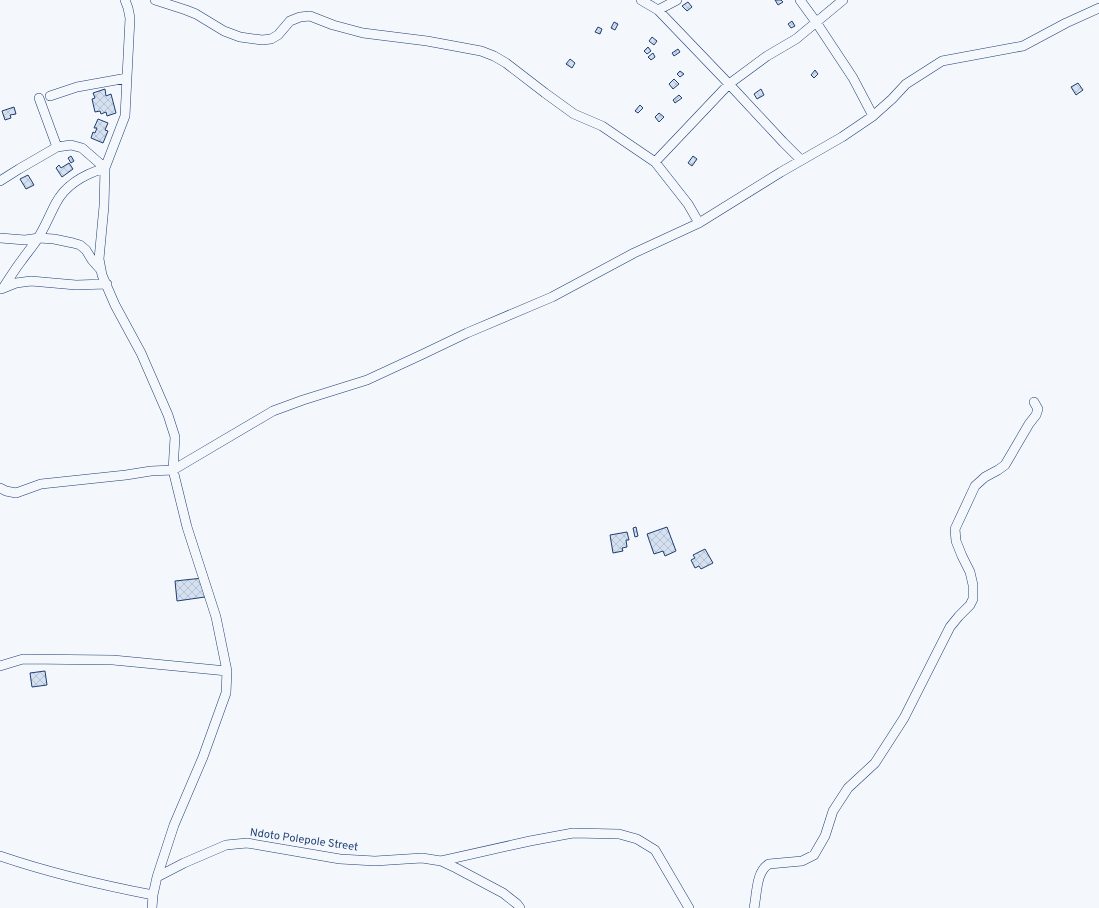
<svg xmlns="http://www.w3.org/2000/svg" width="1099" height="908" font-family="Overpass,sans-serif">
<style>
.building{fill:url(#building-cross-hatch);stroke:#1d3f73}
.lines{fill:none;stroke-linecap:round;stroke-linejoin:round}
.street-casing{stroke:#1d3f73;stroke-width:10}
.street{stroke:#f4f7fb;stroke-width:9}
.labels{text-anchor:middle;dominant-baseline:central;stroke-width:3;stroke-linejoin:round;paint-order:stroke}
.street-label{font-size:11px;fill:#1d3f73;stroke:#f4f7fb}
</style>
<defs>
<pattern id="building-cross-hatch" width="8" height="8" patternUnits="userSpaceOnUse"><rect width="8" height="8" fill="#d5e0f0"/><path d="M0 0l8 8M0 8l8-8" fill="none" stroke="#b6c1d1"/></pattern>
</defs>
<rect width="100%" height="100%" fill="#f4f7fb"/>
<path class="building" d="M775,0H781L783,2L778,5Z
M688,2L692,7L687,11L682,6Z
M792,21L795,26L791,28L788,24Z
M614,22L618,24L615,30L611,28Z
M598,27L602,29L600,34L595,32Z
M652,37L657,41L654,45L649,41Z
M648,47L651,51L647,54L644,51Z
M678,49L680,52L674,56L672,53Z
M653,53L655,57L651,60L648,57Z
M570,59L575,63L572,68L566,64Z
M815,70L818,74L814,78L811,75Z
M680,71L684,74L680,77L677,74Z
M674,79L679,84L673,89L669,84Z
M1078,83L1083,90L1076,95L1071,87Z
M105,89L106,96L111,94L116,113L107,116L106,112L101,114L100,111L95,112L92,99L95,98L93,93Z
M761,89L764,95L757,99L754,94Z
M679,95L682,98L675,103L673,100Z
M640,105L643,108L638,113L635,111Z
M14,107L16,114L10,115L11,118L5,120L2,111Z
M659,113L664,117L659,122L655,117Z
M98,119L108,123L105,130L108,131L103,143L91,138L93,132L95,133L97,128H94Z
M71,156L74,161L71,163L68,158Z
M693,156L697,159L692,166L688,163Z
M69,163L73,169L62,177L56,168L59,165L61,168Z
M28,175L34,185L26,189L20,179Z
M636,527L638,536L635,537L633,528Z
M667,527L676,551L665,556L663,551L654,554L647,534Z
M627,532L629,540H626L627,547L622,548L623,551L613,553L610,535Z
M705,549L713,563L701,569L699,566L695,568L691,560L695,558L693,555Z
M203,578L205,597L177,601L175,581Z
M45,671L47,685L32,687L30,673Z"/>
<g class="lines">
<g class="street-casing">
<path id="street" d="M125,0L128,8L130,18L125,116L105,168L104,206L99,259L102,275L115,305L141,353L168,415L175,437L173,470L187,527L216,617L227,671L226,693L203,757L174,825L157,877
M155,0L186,10L196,14L224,31L240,37L262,40L271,39L278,35L290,21L300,17L310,16L333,25L363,33L427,41L481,51L494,56L506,63L545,93L574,114L602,126L655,162L688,204L699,223
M641,0L658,10L729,84L783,142L801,160
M800,0L816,22L853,78L873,116
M658,10L677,0
M50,96L77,87L127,78
M39,98L57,147
M655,162L729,84L767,56L796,39L843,0
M0,181L19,169L57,147L71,145L82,148L105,168
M0,238L25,240L39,238L54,239L73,243L80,245L86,250L92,260L100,269
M3,288C9,279 15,269 22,260C27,253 33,246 38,238C45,227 50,214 56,203C66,184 85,174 105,168
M1,289L16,283L31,281L76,285L107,284
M0,488L6,491L16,493L41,484L126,475L151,471L173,470L273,411L303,400L367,380L421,355L467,333L552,297L634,253L699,223L781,172L842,137L873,116L892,99L906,84L942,61L1023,46L1066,23L1099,8
M0,666L23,659L113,660L227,671
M0,856C50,873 101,885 153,895
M441,861L530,841L573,833L619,834L637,839L655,850L689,908
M152,908L153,895L157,877L184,863L226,845L247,843L340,859L375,861L422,858L441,861L456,868L503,893L517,904L520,908
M754,908C757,894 756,871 769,864L802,861L814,855L825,836L833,811L848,788L875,763L904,718L950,627L959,616L970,605L973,599V585L970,572L962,556L956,541L955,529L975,486L985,477L998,470L1005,465L1029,424L1036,415L1038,409L1034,402"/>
</g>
<use href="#street" class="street"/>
</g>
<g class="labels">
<g class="street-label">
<text transform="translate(304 840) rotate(8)">Ndoto Polepole Street</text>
</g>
</g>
</svg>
